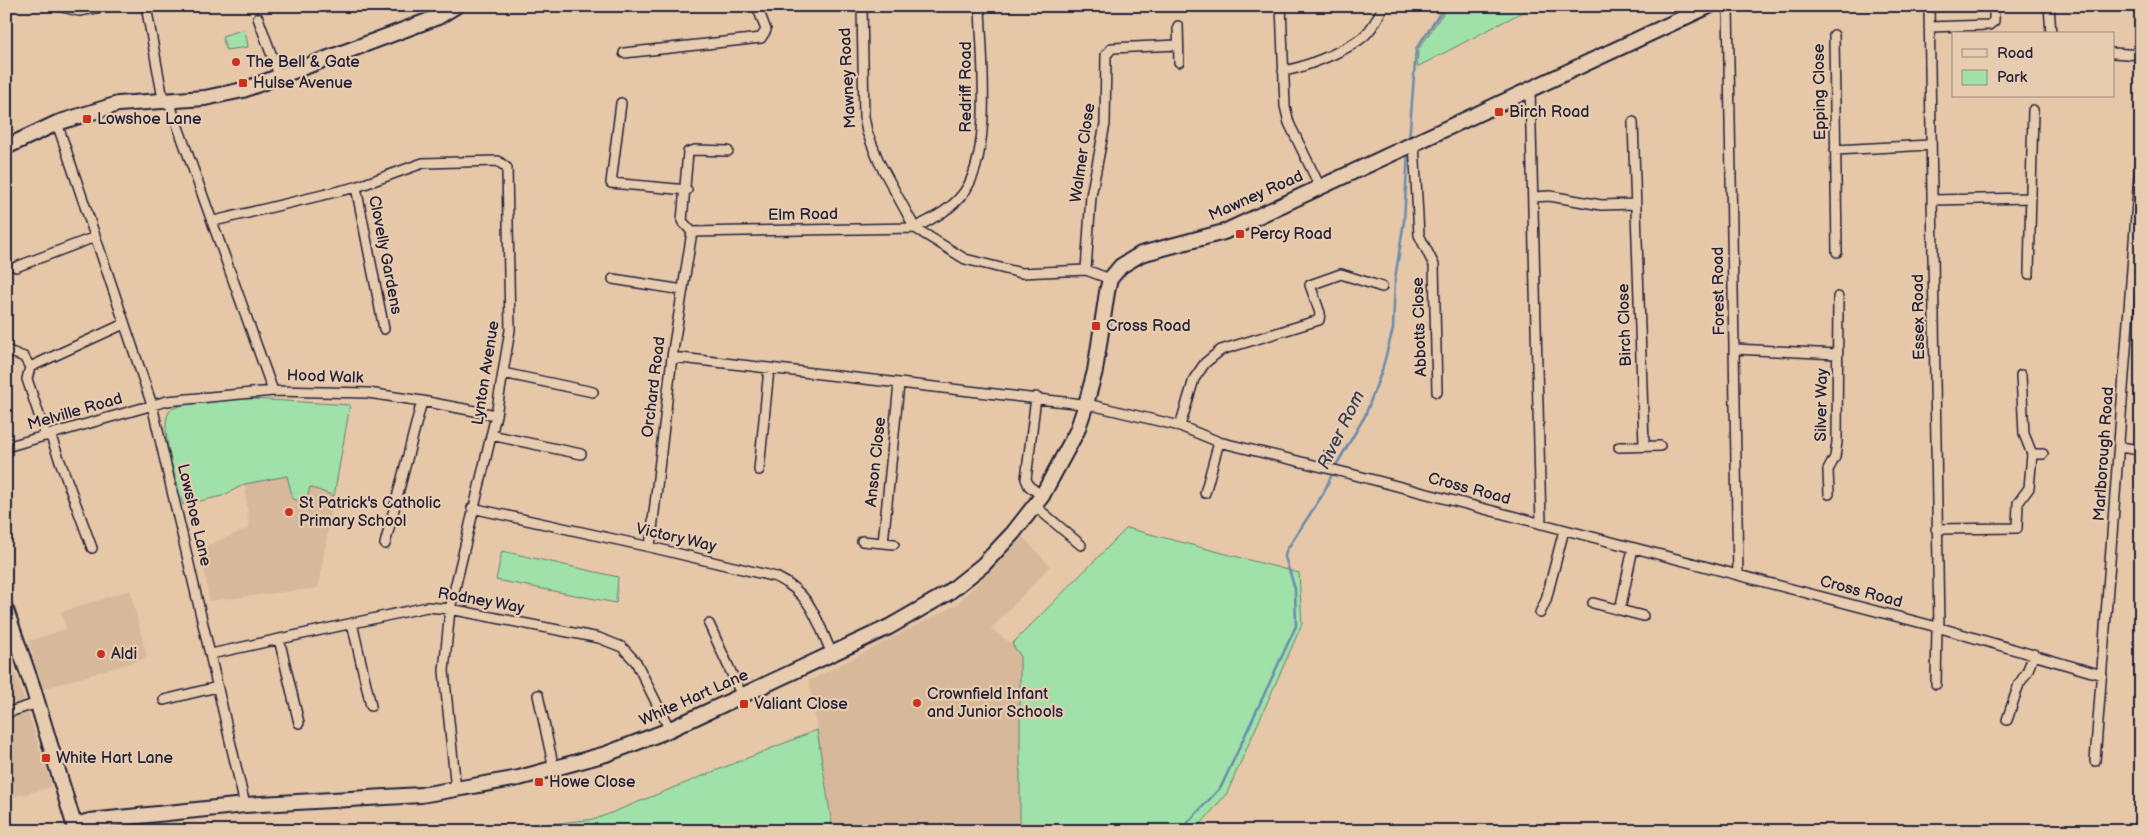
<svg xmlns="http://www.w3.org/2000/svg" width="2147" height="837" font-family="'Balsamiq Sans',sans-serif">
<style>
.built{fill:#d8b89b}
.green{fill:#a0e0a9;stroke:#618172}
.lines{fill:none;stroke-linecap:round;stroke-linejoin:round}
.stream{stroke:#698cad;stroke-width:2.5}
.street-casing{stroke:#22223b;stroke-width:12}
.secondary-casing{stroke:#22223b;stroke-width:18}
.street{stroke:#e8ccaf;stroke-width:9}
.secondary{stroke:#e8ccaf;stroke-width:14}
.poi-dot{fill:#c8321e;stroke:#e8ccaf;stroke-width:2}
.labels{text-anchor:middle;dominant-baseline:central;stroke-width:4.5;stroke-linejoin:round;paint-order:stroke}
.poi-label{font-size:16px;fill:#22223b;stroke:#e8ccaf;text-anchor:start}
.street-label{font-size:16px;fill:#22223b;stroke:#e8ccaf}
.water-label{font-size:18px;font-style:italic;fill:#343c58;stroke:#e8ccaf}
</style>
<rect width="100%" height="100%" fill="#e6c7a8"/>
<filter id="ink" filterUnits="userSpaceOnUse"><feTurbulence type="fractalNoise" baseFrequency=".02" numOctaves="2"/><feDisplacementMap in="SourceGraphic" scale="10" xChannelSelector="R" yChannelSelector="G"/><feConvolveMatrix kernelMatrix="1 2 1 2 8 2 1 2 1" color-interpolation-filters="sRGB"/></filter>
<g filter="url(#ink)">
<path class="built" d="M237,398L350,405L318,588L209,601L201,548L249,528Z
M1023,537L1050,566L991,629L1012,644L1020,654V831H834L809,681L956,605Z
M130,590L147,658L42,689L29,641L66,629L61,612Z
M9,653L52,787L12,797L6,781V654Z"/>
<path class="green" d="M1448,6H1534L1417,67L1418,50Z
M245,29L248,47L226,50L222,36Z
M237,398L350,405L334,496L310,487L306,503L293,499L287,476L245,484L222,496L183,505C179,489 155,419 172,409C186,401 220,401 237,398Z
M1127,528L1299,573L1302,624L1227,793L1195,831H1020V655L1012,644Z
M502,551L618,577L616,603L496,580Z
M817,730L833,831H484L596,819Z"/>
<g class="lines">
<path class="stream" d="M1409,141L1416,49L1445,6
M1335,467L1365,416L1382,370L1393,329L1395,279L1404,221L1408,151
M1180,831L1221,787L1296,626L1295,589L1285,557L1286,551L1323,494L1333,472"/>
<g class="street-casing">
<path id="street" d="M58,6L79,11L107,6
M146,6L163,99
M862,6L864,117L867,132L879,162L915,228L965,259L1021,273L1086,270L1110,279
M1281,6L1285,106L1289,123L1320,187
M1728,6L1738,575
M1929,6L1939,628
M2049,6L2051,34
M258,18L280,78
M1178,26L1179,62
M1929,27L1989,25L1994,21V6
M1834,35L1837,252
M624,53L761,38L766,30L757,6
M2113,53L2141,55
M1283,71C1304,68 1342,52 1359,40C1370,33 1378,18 1383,6
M1530,90L1541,524
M168,99L273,391
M621,103L611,183L687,190
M1633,122L1644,445
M57,123L152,405L245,805
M1414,143L1419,235L1434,265L1437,392
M1835,150L1930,145
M356,187L384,329
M1533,197L1550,196L1601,205L1635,204
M1932,200L2030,198
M214,221L356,187L423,163L498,161L507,168L510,330L496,415L450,609L444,671L456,790
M692,232L915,228C933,218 949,211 962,195C994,156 981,55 980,6
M692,232L682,221L688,152L695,150L728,151
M16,267L95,237
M1086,270L1091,196L1105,124L1106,55L1112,48L1178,45
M2029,274L2033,110
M613,279L683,290
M1735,349L1837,354
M6,350L24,357L30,367
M672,357L1091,405L1180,426L1219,442L1351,474L1937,627L2102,675
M503,373L593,392
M2021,375L2024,434L2032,454
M1036,397L1026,479L1029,486L1042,496
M1180,426L1194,379L1205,363L1221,350L1319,320L1320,313L1310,285L1341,274L1382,287
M50,434L92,548
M491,435L581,454
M46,436L27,379L30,367L124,324
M6,447L167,401L273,391L368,393L422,401L496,415
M1619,447L1660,446
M2119,447L2141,450
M759,470L769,369
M1205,493L1219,442
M1829,494L1828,470L1835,457L1837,442L1838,297
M1035,506L1081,545
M472,508L650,547L776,577C812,594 817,621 832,654
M1936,529L2017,528L2018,503L2029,488L2032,454H2043
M862,541L894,544
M883,543L899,384
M385,544L422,401
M650,547L672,357L692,232
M1593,603L1643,616
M1620,610L1633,548
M1540,613L1546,600L1564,530
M352,623L371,706
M709,624L742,696
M279,639L299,723
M211,654L427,607L450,609L599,638L622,647L636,662L670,730
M1936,684L1937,627
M538,695L554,769
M164,700L217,687
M6,713L38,703
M2007,720L2019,684L2027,672L2034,654
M2095,761L2141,149"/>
</g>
<g class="secondary-casing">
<path id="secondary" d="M6,147L57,123L118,104L205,98L243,90L438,17L456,6
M6,610L33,688L76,831
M75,825L90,821L245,805L421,795L519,778L606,754L664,732L889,627L948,593L983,565L1013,533L1042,496L1077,431L1086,404L1095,371L1107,292L1110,279L1121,266L1141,254L1224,232L1709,6"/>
</g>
<use href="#street" class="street"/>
<use href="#secondary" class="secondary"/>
</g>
</g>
<g class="poi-dot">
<circle cx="236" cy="62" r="5"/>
<rect x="238" y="78" width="10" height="10" rx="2.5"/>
<rect x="1494" y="107" width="10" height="10" rx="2.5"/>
<rect x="82" y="114" width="10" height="10" rx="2.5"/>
<rect x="1235" y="229" width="10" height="10" rx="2.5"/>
<rect x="1091" y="321" width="10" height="10" rx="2.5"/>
<circle cx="289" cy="512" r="5"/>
<circle cx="101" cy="654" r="5"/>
<circle cx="917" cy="703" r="5"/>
<rect x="739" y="699" width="10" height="10" rx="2.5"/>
<rect x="41" y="753" width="10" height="10" rx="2.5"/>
<rect x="534" y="777" width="10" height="10" rx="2.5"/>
</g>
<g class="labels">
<g class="poi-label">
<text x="246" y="62">The Bell &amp; Gate</text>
<text x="253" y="83">Hulse Avenue</text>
<text x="1509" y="112">Birch Road</text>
<text x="97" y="119">Lowshoe Lane</text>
<text x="1250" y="234">Percy Road</text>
<text x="1106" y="326">Cross Road</text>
<text x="299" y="503">St Patrick's Catholic<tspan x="299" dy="18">Primary School</tspan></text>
<text x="111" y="654">Aldi</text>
<text x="927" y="694">Crownfield Infant<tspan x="927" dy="18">and Junior Schools</tspan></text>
<text x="754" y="704">Valiant Close</text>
<text x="56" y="758">White Hart Lane</text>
<text x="549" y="782">Howe Close</text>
</g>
<g class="street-label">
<text transform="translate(848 78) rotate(-93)">Mawney Road</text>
<text transform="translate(966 87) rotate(-90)">Redriff Road</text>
<text transform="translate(1820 92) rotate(-91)">Epping Close</text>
<text transform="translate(1083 153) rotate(-82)">Walmer Close</text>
<text transform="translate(1256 196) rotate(-24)">Mawney Road</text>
<text transform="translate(803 215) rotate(-1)">Elm Road</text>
<text transform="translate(385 255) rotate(79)">Clovelly Gardens</text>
<text transform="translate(1719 291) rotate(-91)">Forest Road</text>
<text transform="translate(1919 317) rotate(-91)">Essex Road</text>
<text transform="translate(1625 325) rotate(-92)">Birch Close</text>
<text transform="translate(1420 327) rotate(-92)">Abbotts Close</text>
<text transform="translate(486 373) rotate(-81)">Lynton Avenue</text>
<text transform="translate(325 377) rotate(2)">Hood Walk</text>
<text transform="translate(654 387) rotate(-83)">Orchard Road</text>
<text transform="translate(1822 405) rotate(-89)">Silver Way</text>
<text transform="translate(75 412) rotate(-16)">Melville Road</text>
<text transform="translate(2104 454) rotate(-86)">Marlborough Road</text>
<text transform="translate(876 462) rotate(-84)">Anson Close</text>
<text transform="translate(1469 489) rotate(15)">Cross Road</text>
<text transform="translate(194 515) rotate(77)">Lowshoe Lane</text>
<text transform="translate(676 538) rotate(13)">Victory Way</text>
<text transform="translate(1861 592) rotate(15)">Cross Road</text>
<text transform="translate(481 601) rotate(10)">Rodney Way</text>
<text transform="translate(694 698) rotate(-24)">White Hart Lane</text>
</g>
<g class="water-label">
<text transform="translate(1341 430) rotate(-64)">River Rom</text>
</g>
</g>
<rect width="2147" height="837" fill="none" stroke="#e8ccaf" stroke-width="25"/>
<rect x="12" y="12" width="2122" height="812" fill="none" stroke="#22223b" stroke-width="2" filter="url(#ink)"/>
<rect x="1952" y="32" width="162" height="65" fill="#e8ccaf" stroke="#998881"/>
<rect x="1962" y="49" width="25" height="8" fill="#e8ccaf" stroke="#998881"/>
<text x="1997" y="58" font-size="15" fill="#22223b">Road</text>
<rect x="1962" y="70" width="25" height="15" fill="#a0e0a9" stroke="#998881"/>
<text x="1997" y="82" font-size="15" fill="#22223b">Park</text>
</svg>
